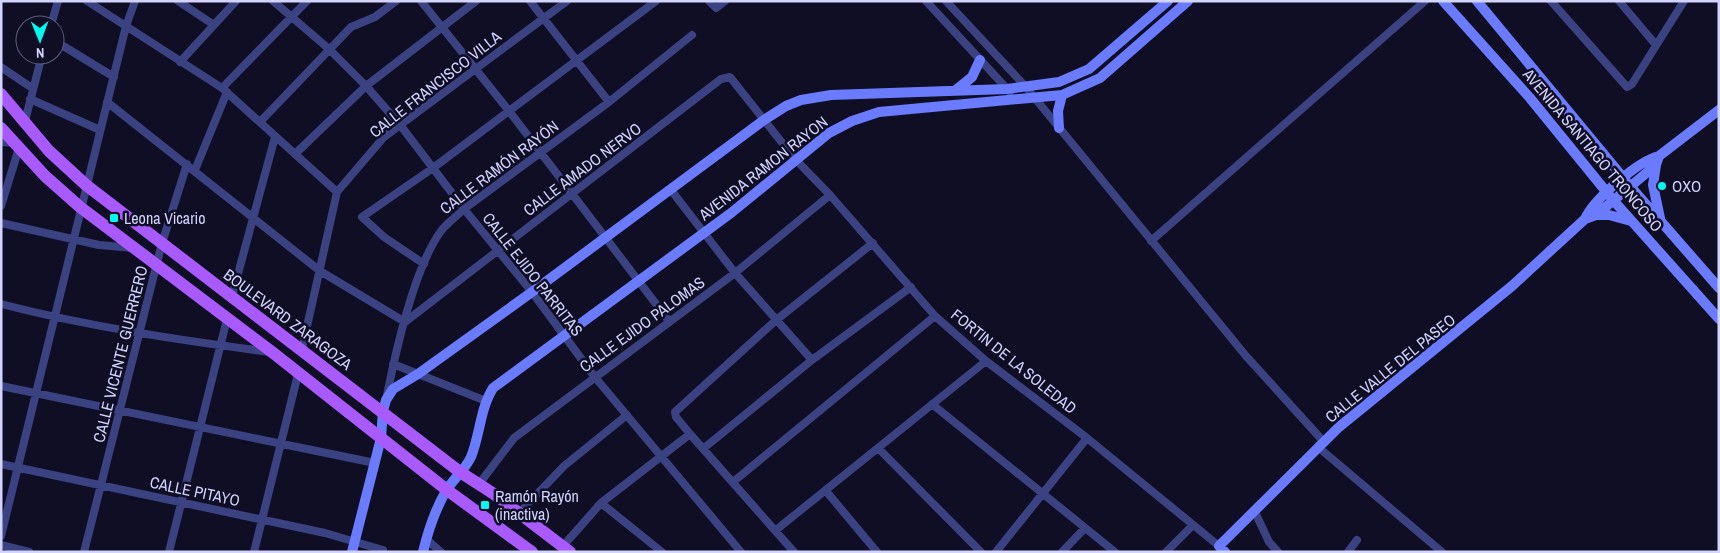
<svg xmlns="http://www.w3.org/2000/svg" width="1720" height="553" font-family="'Archivo Narrow',sans-serif">
<style>
.lines{fill:none;stroke-linecap:round;stroke-linejoin:round}
.street{stroke:#3a4282;stroke-width:8}
.secondary{stroke:#6a7bfd;stroke-width:10}
.primary{stroke:#a95afd;stroke-width:12}
.poi-dot{fill:#03f9ee;stroke:#0f0e24;stroke-width:2}
.labels{text-anchor:middle;dominant-baseline:central;stroke-width:5;stroke-linejoin:round;paint-order:stroke}
.street-label{font-size:16px;fill:#d2d3fe;stroke:#0f0e24}
.poi-label{font-size:16px;fill:#d2d3fe;stroke:#0f0e24;text-anchor:start}
</style>
<rect width="100%" height="100%" fill="#0f0e24"/>
<g class="lines">
<path class="street" d="M87,1L222,88L337,192
M178,1L214,25
M273,1L329,49L366,86L401,126L464,209L532,292L594,376L741,552
M421,1L509,111L669,321
M530,1L609,102
M709,1L716,8L725,1
M926,1L1010,92
M946,1L1025,86L1246,356L1324,442
M1551,1L1627,87L1632,84L1684,1
M1619,1L1656,45
M51,25L58,1
M55,41L114,77
M180,62L236,1
M1,67L32,88
M222,88L307,1
M30,99L100,130
M107,102L320,271L405,322L721,79L730,77L795,159L830,195L935,316L986,361L1087,438L1219,546
M25,121L42,55
M260,122L351,27L375,17L396,1
M1,142L14,143
M295,154L366,86L476,1
M195,170L227,92
M671,190L735,273L812,360
M1,206L19,148
M1,223L99,245L133,248
M1151,241L1425,1
M424,264L384,237L362,217L433,168L656,1
M232,296L275,137
M1,304C90,327 179,340 270,352
M302,349L337,192L384,137L567,1
M393,364L486,401
M1,386L375,463
M387,395C396,350 414,268 441,231C447,223 457,216 464,209L609,102L692,35
M932,404L1115,552
M1318,447L1442,552
M704,448L812,360L911,287
M879,449L981,552
M1,464L325,533L383,550
M733,482L935,316
M479,484L514,438L735,273L830,195
M826,491L877,552
M601,503L662,552
M520,512L564,466L627,415
M1255,512L1269,542L1278,552
M776,530L986,361
M1,536L126,26L135,1
M426,539L441,552
M1,545L29,552
M563,546L601,503L690,434
M84,552L162,243L187,164
M169,552L227,319
M254,552L298,374
M794,552L690,434L676,417L675,412L775,321L873,243
M996,552L1087,438
M1062,552L1085,528
M1166,552L1193,525
M1348,552L1357,540"/>
<path class="secondary" d="M1443,1L1530,98L1613,200L1719,319
M1477,1L1630,186L1719,288
M956,90L972,77L980,60
M1059,128L1058,111L1062,95
M1656,165L1653,185L1660,218
M1596,215H1609L1631,221
M1585,219C1593,200 1638,161 1659,156L1719,110
M352,552L381,438L383,411L386,400L393,389L418,374L532,292L764,120L786,106L801,100L831,95L1007,89L1059,82L1089,69L1168,1
M423,552C428,531 435,510 446,491C453,479 465,470 471,457C480,435 480,409 493,388L731,213L829,133L852,121L879,112L1062,95L1100,78L1188,1
M1225,552L1219,546L1339,427L1512,286L1585,219L1596,215L1656,165L1659,156"/>
<path class="primary" d="M1,94L49,151L86,185L460,472L494,494L570,552
M1,128L45,176L80,207L272,352L447,490L532,552"/>
</g>
<g class="poi-dot">
<circle cx="1662" cy="186" r="5"/>
<rect x="109" y="213" width="10" height="10" rx="2.5"/>
<rect x="480" y="500" width="10" height="10" rx="2.5"/>
</g>
<g class="labels">
<g class="street-label">
<text transform="translate(435 84) rotate(-38)">CALLE FRANCISCO VILLA</text>
<text transform="translate(1593 150) rotate(50)">AVENIDA SANTIAGO TRONCOSO</text>
<text transform="translate(499 167) rotate(-37)">CALLE RAMÓN RAYÓN</text>
<text transform="translate(763 168) rotate(-38)">AVENIDA RAMON RAYON</text>
<text transform="translate(582 169) rotate(-37)">CALLE AMADO NERVO</text>
<text transform="translate(533 274) rotate(52)">CALLE EJIDO PARRITAS</text>
<text transform="translate(288 319) rotate(37)">BOULEVARD ZARAGOZA</text>
<text transform="translate(642 324) rotate(-36)">CALLE EJIDO PALOMAS</text>
<text transform="translate(120 354) rotate(-76)">CALLE VICENTE GUERRERO</text>
<text transform="translate(1014 361) rotate(39)">FORTIN DE LA SOLEDAD</text>
<text transform="translate(1390 368) rotate(-39)">CALLE VALLE DEL PASEO</text>
<text transform="translate(195 491) rotate(12)">CALLE PITAYO</text>
</g>
<g class="poi-label">
<text x="1672" y="186">OXO</text>
<text x="124" y="218">Leona Vicario</text>
<text x="495" y="496">Ramón Rayón<tspan x="495" dy="18">(inactiva)</tspan></text>
</g>
</g>
<rect width="1720" height="553" fill="none" stroke="#d2d3fe" stroke-width="5"/>
<g transform="translate(40 40) rotate(179)"><circle r="24" fill="#0f0e24" stroke="#5d5d7b"/>
<path d="M0-4L9 19L0 12L-9 19Z" fill="#03f9ee"/>
<text y="-8" font-size="14" font-weight="bold" text-anchor="middle" fill="#d2d3fe">N</text>
</g>
</svg>
